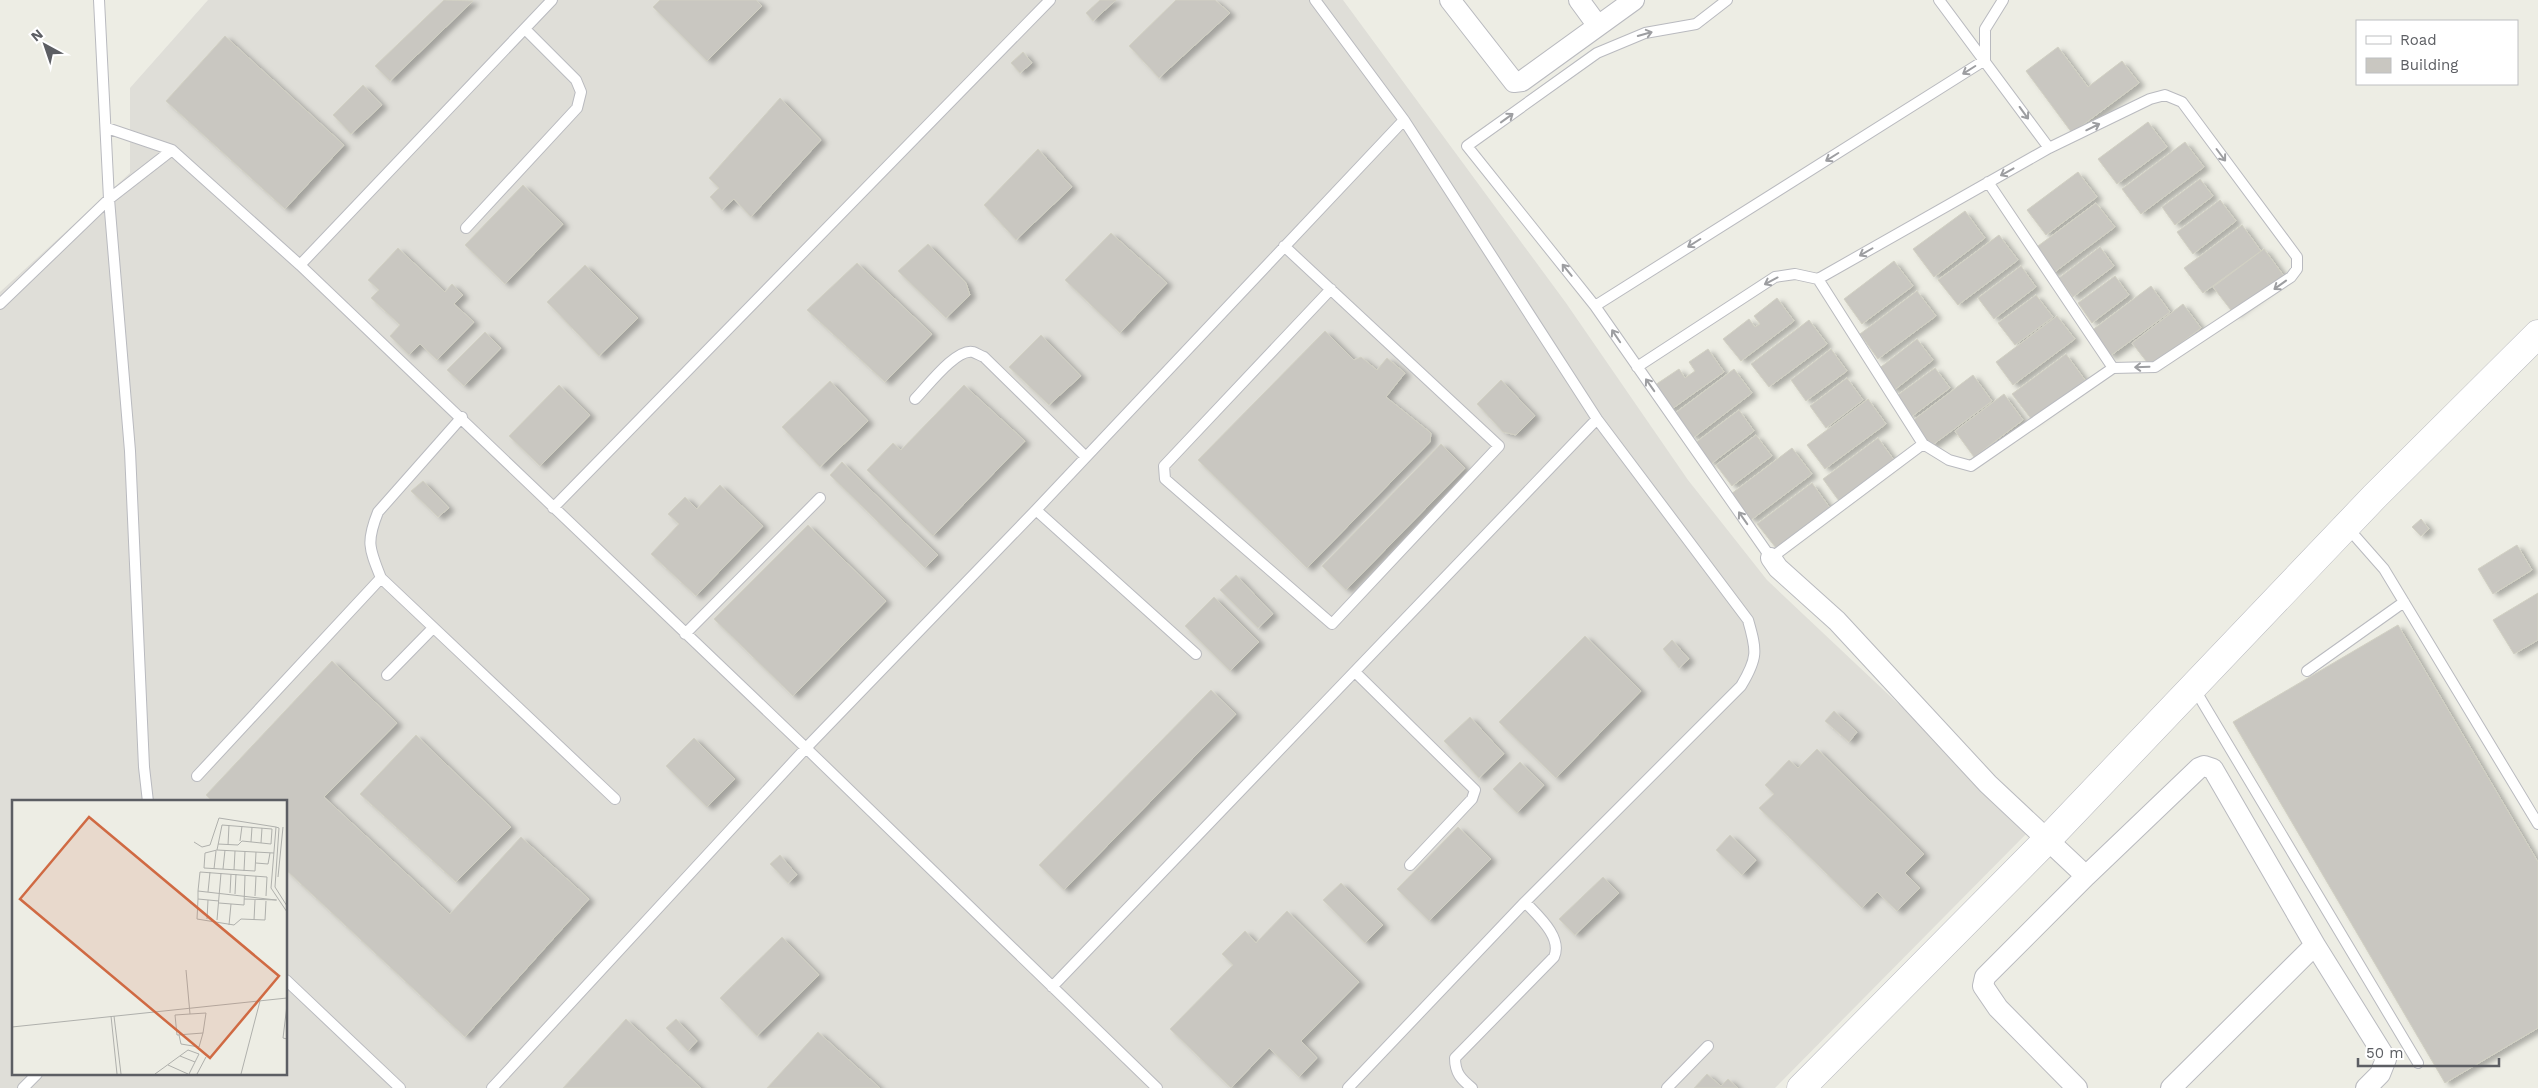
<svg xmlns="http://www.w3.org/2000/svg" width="2538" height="1088" font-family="'Work Sans',sans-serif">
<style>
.industrial{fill:#dfded8;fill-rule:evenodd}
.building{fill:#c9c7c1;stroke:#d1d0c3;filter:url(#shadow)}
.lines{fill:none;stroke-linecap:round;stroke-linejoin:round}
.lane-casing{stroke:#b9babf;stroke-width:12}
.street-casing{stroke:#b9babf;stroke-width:22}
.secondary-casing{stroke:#b8b9bf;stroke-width:29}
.lane{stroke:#fff;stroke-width:10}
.street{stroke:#fff;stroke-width:20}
.secondary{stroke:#fff;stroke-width:28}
.oneway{stroke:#9d9ea1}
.inset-road{fill:none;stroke:#afb0ac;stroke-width:1}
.view{fill:#d06a43;fill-opacity:0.15;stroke:#d06a43;stroke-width:2.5}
.inset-edge{fill:none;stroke:#5c5e63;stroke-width:2.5}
</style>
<defs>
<filter id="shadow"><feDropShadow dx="5.5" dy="3" stdDeviation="2.5" flood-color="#0004"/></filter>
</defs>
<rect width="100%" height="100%" fill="#edede4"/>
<path class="industrial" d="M208,0H1343L1566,303L1688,480L1767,580L2031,829L1775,1088H0V292L130,173V88ZM14,802H286V1074H14Z"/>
<path class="building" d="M444,0L473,1L390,81L375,66Z
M660,0H756L762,6L707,61L653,7Z
M1100,0H1116L1093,21L1086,13Z
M1176,0H1215L1230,13L1159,78L1129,46Z
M225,36L344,145L285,209L166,101Z
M2058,47L2088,87L2122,61L2139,83L2072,133L2026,71Z
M1023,52L1032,63L1020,73L1011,63Z
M363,85L382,105L351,134L333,115Z
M780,98L821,140L751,217L734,199L722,210L710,197L719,188L709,178Z
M2148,122L2167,147L2117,184L2098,159Z
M2185,142L2204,167L2141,214L2122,189Z
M1038,149L1072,187L1016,240L984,205Z
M2078,172L2097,197L2046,235L2027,210Z
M2200,179L2213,196L2175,225L2162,207Z
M523,185L563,224L505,284L465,245Z
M2220,200L2236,221L2193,254L2177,232Z
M2096,203L2115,227L2052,274L2034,249Z
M1965,211L1985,238L1934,277L1913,249Z
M2242,225L2261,251L2203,293L2184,268Z
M1111,233L1167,283L1120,333L1065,280Z
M1999,235L2018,260L1958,305L1938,280Z
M928,244L966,283L970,295L946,318L898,271Z
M2100,247L2114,266L2073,297L2059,278Z
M398,248L445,292L452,284L463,295L454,304L474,322L437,360L420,344L409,355L390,336L400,325L371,298L379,290L368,280Z
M2264,249L2284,276L2234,314L2213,287Z
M1894,261L1913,286L1862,324L1844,299Z
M857,263L932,334L885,382L807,310Z
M585,265L638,318L599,356L547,302Z
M2021,266L2036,287L1994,319L1978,298Z
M2115,276L2129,295L2092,323L2078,303Z
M2151,286L2170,312L2110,356L2091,331Z
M1917,291L1936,316L1878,359L1860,334Z
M2036,295L2053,317L2015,345L1998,323Z
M1777,298L1794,321L1741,361L1723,339L1749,319L1755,327L1760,324L1754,316Z
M2183,304L2201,328L2150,366L2132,343Z
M2057,316L2075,339L2013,385L1996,362Z
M1809,320L1827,344L1769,387L1751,364Z
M1325,331L1354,360L1361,357L1377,370L1387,358L1405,373L1386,397L1431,433L1430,442L1307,568L1198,460Z
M485,332L501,348L464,386L447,370Z
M1041,335L1081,376L1049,405L1009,367Z
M1917,339L1933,360L1893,391L1877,370Z
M1708,349L1724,372L1669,411L1652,387L1679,369L1685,378L1695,371L1689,362Z
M1831,349L1847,371L1806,401L1791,380Z
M2066,354L2085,380L2032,420L2012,394Z
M1935,368L1950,388L1911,417L1895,397Z
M1734,369L1752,393L1693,438L1674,414Z
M1973,375L1992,401L1931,446L1912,421Z
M1847,378L1863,400L1826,428L1810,406Z
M1501,380L1535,416L1516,435L1503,432L1477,404Z
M830,381L868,421L820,467L782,427Z
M559,385L590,415L540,466L509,436Z
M964,385L1025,441L933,536L867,470L893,443L901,450Z
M2004,394L2023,420L1974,457L1955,431Z
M1868,399L1886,424L1825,469L1807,445Z
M1739,410L1754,431L1711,464L1695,443Z
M1756,435L1772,456L1732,486L1716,465Z
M1878,438L1894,460L1839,501L1823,479Z
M1441,444L1465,468L1346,590L1322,566Z
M1792,448L1812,474L1751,520L1731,494Z
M842,462L938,555L925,568L830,475Z
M423,481L449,508L438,517L411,491Z
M1812,483L1830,508L1776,548L1757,524Z
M720,485L763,526L696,596L651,554L679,524L668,514L685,497L697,509Z
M2421,519L2429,529L2421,536L2412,527Z
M808,525L886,601L793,696L714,619Z
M2517,545L2532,570L2493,594L2478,569Z
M1236,575L1273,614L1258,628L1220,590Z
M2538,593V640L2514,654L2493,620Z
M1214,597L1259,642L1230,671L1185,626Z
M2398,625L2538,862V1028L2445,1083L2233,722Z
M1585,636L1641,691L1556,778L1499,722Z
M1672,640L1689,659L1679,668L1663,649Z
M332,661L397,723L324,797L450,914L521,837L589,899L465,1037L286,870V802H213L206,795Z
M1211,690L1236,714L1064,890L1039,865Z
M1834,711L1857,732L1849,742L1825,721Z
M1470,717L1504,754L1479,778L1444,741Z
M416,735L511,827L456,882L360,794Z
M694,738L735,779L707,807L666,766Z
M1817,749L1924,854L1905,873L1920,888L1897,911L1877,892L1862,908L1759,808L1774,794L1765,785L1789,760L1798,768Z
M1520,762L1544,785L1517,813L1493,789Z
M1458,827L1491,859L1429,921L1397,889Z
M1730,835L1756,860L1742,875L1716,850Z
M780,855L797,875L788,883L770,864Z
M1603,877L1619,893L1575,935L1559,919Z
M1341,883L1383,925L1365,943L1323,900Z
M1287,911L1359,982L1301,1041L1317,1058L1299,1077L1269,1048L1231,1088L1170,1029L1233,965L1222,954L1245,931L1256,943Z
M782,937L819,975L757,1036L720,998Z
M626,1019L701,1088H563Z
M676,1019L697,1041L688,1051L666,1028Z
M818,1032L880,1088H767Z
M1707,1074L1721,1086L1728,1079L1738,1088H1694Z"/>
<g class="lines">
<g class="lane-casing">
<path id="lane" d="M99,0L109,199L130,451L144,767L148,802
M1315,0L1404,120L1597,419L1748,620C1757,651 1758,658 1741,686L1525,902L1348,1088
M1727,0L1696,24L1645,33L1597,53L1467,146L1595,306L1985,60V29L2003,0
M1939,0L2049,148
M107,128L172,150L300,265L806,748L1157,1088
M1988,182L2113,368
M466,228L577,108L581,92L576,80L525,29
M1284,246L1499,446L1332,624L1165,479L1164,466L1331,289
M300,265L552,0
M0,304L109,199L172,150
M1595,306L1771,558L1923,444L1949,460L1971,466L2113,368L2155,367L2291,277L2297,269V257L2182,102L2165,95L2150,99L2049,148L1818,279
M1637,367L1775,277L1795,274L1818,279L1923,444
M915,399C927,387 956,348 973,352C976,353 981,356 984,357L1086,457
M462,417L378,512C366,542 369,548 381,578L615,799
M553,508L1050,0
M1036,510L1196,654
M2347,527L2384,569L2538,824
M685,634L820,498
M2307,671L2404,602
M1355,672L1475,790L1472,799L1410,865
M387,675L433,628
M2194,688L2418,1063
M197,776L381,578
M286,980L400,1088
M1052,987L1597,419
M23,1088L37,1074
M492,1088L806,748L1036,510L1404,120
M1472,1088C1461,1079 1455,1073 1455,1058L1554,957C1563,937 1537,915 1525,902
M1667,1088L1708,1046"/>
</g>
<g class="street-casing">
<path id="street" d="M1450,0L1514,82L1522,81L1634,0
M1579,0L1598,26
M1771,558L1778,568L1837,621L1988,784L2086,876
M2315,945L2386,1059L2380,1074L2366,1088
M2077,1088L1998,1008L1983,986L1985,977L2086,876L2199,768L2204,766L2213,769L2315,945L2171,1088"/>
</g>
<g class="secondary-casing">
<path id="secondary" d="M1801,1088L2048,839L2375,496L2538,334"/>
</g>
<use href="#lane" class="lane"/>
<use href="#street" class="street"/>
<use href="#secondary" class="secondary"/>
</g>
<defs><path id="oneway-shaft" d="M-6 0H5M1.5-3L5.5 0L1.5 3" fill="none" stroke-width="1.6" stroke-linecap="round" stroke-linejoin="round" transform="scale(1.25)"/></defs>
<g class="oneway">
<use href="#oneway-shaft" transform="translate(1645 34) rotate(-16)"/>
<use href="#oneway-shaft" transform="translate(1969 70) rotate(148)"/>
<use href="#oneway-shaft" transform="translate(2024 113) rotate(54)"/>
<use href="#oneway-shaft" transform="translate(1507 118) rotate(-36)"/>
<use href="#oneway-shaft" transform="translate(2093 127) rotate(-26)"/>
<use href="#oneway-shaft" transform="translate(2221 155) rotate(53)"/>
<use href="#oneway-shaft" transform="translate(1832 157) rotate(148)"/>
<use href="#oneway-shaft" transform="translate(2007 172) rotate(151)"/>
<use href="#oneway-shaft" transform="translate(1694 243) rotate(148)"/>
<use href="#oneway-shaft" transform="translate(1866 252) rotate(150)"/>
<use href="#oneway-shaft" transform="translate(1567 270) rotate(-129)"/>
<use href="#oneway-shaft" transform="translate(1771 281) rotate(152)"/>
<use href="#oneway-shaft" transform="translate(2280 285) rotate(144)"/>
<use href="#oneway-shaft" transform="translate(1616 336) rotate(-124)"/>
<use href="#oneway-shaft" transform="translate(2142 367) rotate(178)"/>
<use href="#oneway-shaft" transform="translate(1650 385) rotate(-125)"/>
<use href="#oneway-shaft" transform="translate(1743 518) rotate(-125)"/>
</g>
<g transform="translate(12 800)">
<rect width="275" height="275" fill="#edede4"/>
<path class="inset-road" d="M228,41L230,26M182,42L190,47L198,45L207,18L264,27M239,42L240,27M249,43L250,28M206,44L226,45L230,41L259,44M216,45L217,25M205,50L262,53M244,52L243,71L192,68L193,53L205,50L210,25L260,29L259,44M244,63L256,64L258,53M202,69L204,51M211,69L213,50M222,70L223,51M232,71L233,51M266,77L271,27M186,91V99L207,101M196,92L198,72M218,93L219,74M223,94L224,74M243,96L244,76M254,96L255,77L188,72L186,91L264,100M186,99L185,119L222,125L229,119L253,120L254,101M232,99L265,100M207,103L232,105L233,75M275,106L263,87L267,28L264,27L259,88L275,112M195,119L196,100M205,120L209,73M242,120L243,100M217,125L219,104M275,144V182M174,170L178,214L163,215L165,235L191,233L194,213L178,214M275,205L271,238L275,239M99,216L105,274M102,216L109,274M0,227L275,198M167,235L169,244L187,247L191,233M168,256L183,262M156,265L176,274M143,274L176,250L187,254L177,274M185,274L194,257M229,274L248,201"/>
<path class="view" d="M77,17L267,176L198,258L8,99Z"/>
<rect width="275" height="275" class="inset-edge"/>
</g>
<rect x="2356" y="20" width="162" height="65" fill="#ffffff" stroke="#bebfc1"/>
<rect x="2366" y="36" width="25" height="8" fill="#ffffff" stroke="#bebfc1"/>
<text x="2400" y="45" font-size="15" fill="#5c5e63">Road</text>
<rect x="2366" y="58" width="25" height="15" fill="#c9c7c1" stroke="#bebfc1"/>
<text x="2400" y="70" font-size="15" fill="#5c5e63">Building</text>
<g transform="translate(45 45) rotate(320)" stroke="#ffffff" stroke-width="4" paint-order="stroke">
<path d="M0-4L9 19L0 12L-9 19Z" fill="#5c5e63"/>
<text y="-8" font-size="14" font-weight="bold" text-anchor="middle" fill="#5c5e63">N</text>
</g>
<path d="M2358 1058v8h141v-8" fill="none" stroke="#5c5e63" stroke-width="2.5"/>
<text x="2366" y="1058" font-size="15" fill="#5c5e63" stroke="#ffffff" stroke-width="4" paint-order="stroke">50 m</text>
</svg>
